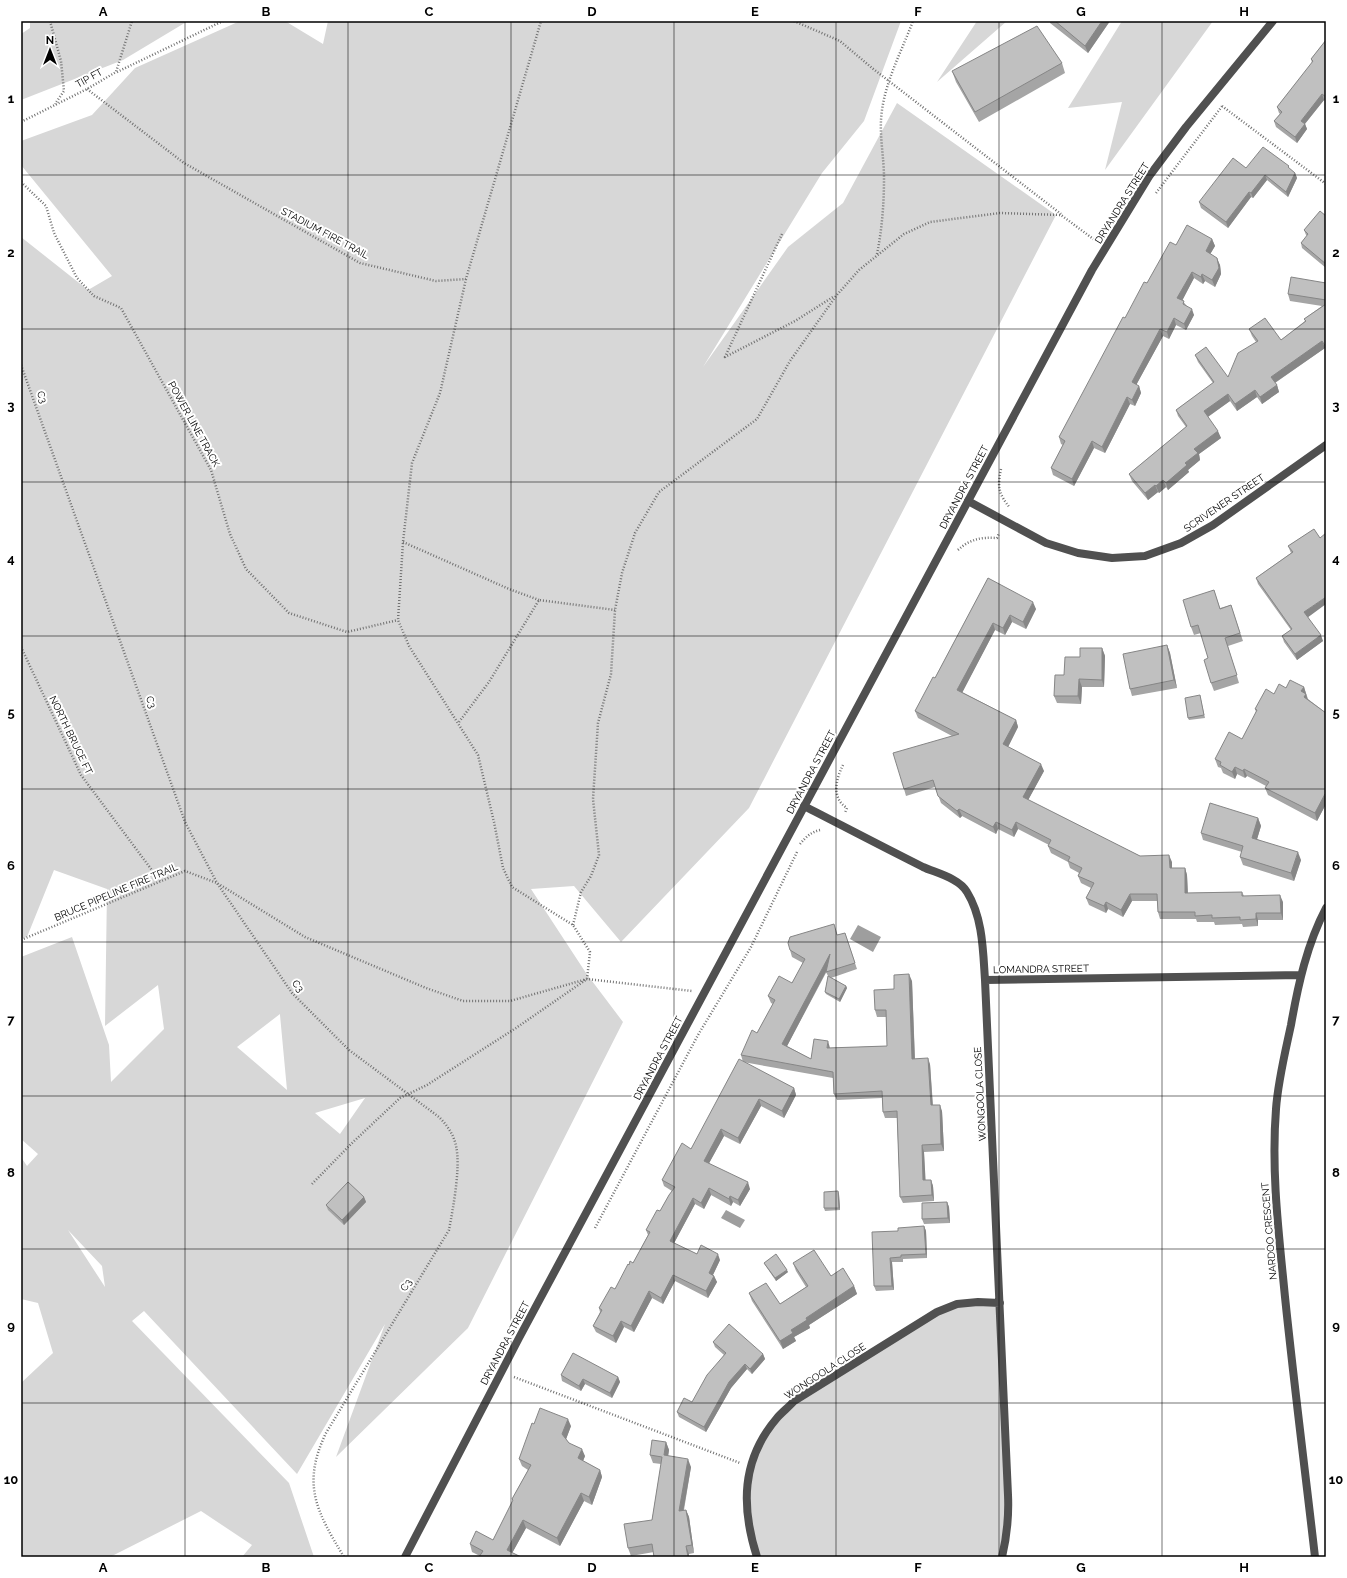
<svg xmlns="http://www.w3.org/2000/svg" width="1347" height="1578" font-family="Raleway,sans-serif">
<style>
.green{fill:#d7d7d7;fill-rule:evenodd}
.water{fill:#9e9e9e}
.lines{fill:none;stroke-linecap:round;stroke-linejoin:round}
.path{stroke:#727272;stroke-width:2.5;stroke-dasharray:1 2;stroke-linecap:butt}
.minor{stroke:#505050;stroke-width:8}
.tertiary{stroke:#505050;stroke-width:8}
.wall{fill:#a5a5a5}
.shaded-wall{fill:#868686}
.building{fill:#c0c0c0;stroke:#868686}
.grid{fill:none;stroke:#000;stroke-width:1;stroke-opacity:0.55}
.labels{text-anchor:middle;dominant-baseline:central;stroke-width:4;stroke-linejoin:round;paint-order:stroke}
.street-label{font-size:10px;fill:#000;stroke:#fff}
.neatline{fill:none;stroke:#000;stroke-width:1.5}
.grid-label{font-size:13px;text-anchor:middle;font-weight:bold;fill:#000}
</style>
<rect width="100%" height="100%" fill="#fff"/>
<path class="green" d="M30,21H188L123,60L21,100V34L30,28Z
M240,21H285L323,44L328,21H901L864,121L822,173L703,367L788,247L843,203L897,103L1056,215L749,808L621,942L574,886L531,889L586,973L623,1022L468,1328L336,1457L385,1324L297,1474L144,1311L132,1321L289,1483L314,1557H242L252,1545L201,1511L110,1557H21V1383L53,1353L38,1303L21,1299V1157L27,1166L38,1154L21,1139V957L72,937L109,1045L111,1082L164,1029L158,985L105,1026L107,889L54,870L27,937L21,938V237L88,290L112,276L21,165V141L92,115L135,68ZM280,1014V1015L287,1090L237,1047ZM365,1098L340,1134L315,1113ZM68,1230L102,1266L105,1287Z
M977,21H1007L937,82Z
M1122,21H1213L1105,170L1122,102L1068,108Z
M1000,1303L1008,1495L1002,1557H757L747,1484L763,1437L794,1401L957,1304Z"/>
<path class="water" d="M858,925L881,937L873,952L850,939Z
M726,1210L745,1220L740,1228L721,1218Z"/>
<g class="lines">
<path class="path" d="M50,21L61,61L64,91L55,104
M794,21L840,41L872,68L1061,214
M117,72L223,21
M87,89L184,163L360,263L436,281L466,279
M1222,106L1326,184
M21,122L87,89L116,72L132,21
M21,182L46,206L54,233L77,278L94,296L121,308L211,470L230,534L246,569L289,613L347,632L398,620
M1156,193L1223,105
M782,234L725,357L795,321L833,297
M877,254C882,229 884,204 884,178C884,159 880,139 881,120C883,85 901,53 913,21
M21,365L185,822L217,883L292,993L349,1050L439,1117C447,1125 454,1135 456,1146C461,1167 453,1208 449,1230L326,1433C301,1485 317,1512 344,1557
M1001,469C997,488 999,494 1010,508
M403,542L509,589L539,600
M958,550C970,539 981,537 997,538L999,533
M21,647L81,775L160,881
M459,722L489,682L539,600L615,610
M843,765C836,779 831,798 847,808L845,813
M800,844C806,837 811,832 820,830
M573,925L581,892L591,876L599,855L593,799L598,723L611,674L615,610L622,573L635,533L659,492L757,419L790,361L836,296L859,270L904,234L930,222L1000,213L1061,215L1096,241
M21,940L185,871L217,883L305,937L426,988L463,1001H510L587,979L692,991
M312,1184L351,1144L400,1098L427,1085L516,1028L587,979L590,952L573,925L512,887L503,868L494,822L478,755L409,646L398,620L403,542L412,463L440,393L466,279L541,21
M595,1228L698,1035L751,947L797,852
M514,1377L740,1463"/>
<path class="minor" d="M968,501L1046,543L1078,553L1112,558L1145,556L1181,543L1213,525L1326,445
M804,806C843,826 883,847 923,867C936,873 959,878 967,892C983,918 983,951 985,980L1008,1495C1009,1517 1007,1536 1002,1557
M985,980L1301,975
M757,1557C741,1507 741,1460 777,1418C782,1412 789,1407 794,1401L937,1312L957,1304L978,1302L1000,1303
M1315,1557C1305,1470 1294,1384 1285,1297C1279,1235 1271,1172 1276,1109C1278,1081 1285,1053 1291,1025C1298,985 1307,944 1326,908"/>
<path class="tertiary" d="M405,1557L519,1338L1092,270L1150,175L1186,127L1273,21"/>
</g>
<path class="wall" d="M1050,21H1110L1088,53L1050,23Z
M1326,40V101L1324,100L1305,124L1307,129L1297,143L1276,127L1274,121L1280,114L1279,113L1277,107L1312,63L1311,59Z
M1062,63L1065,73L979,122L956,82L952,71Z
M1246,168L1290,169L1295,173L1297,178L1288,197L1267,180L1253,198L1251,197L1228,228L1201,208L1199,202Z
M1326,216V268L1302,248L1301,243L1307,236L1306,235L1304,230Z
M1212,239L1215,246L1210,254L1220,265L1221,274L1215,287L1205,281L1203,284L1194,278L1182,300L1194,315L1186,330L1176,325L1169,339L1163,336L1136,385L1139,386L1141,393L1135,406L1130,404L1105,453L1094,448L1074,486L1053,475L1051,468L1063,445L1061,444L1059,437L1125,318L1147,283L1176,245Z
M1326,283V350L1325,348L1275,383L1277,385L1279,392L1262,404L1257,397L1237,411L1230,401L1208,417L1221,438L1199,454L1200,460L1188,470L1189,472L1168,490L1166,487L1159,493L1158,492L1148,500L1132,481L1129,474L1186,427L1178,416L1176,410L1213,383L1198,362L1195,355L1228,377L1256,342L1252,336L1249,329L1281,340L1305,321L1304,319L1322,306L1290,301L1288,294Z
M1314,529L1308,617L1323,641L1297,660L1284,642L1282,636L1291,630L1258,584L1256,578L1291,553L1288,546Z
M988,578L1036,609L1026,629L1012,622L1005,635L995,630L962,692L1016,720L1018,727L1008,747L1044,771L1028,800L1140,856L1172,862V868H1185L1187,875L1188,893L1242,892L1244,896L1283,902V920H1258V926L1243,927L1242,924L1215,925L1214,922H1197L1196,919H1160L1158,912L1157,901H1132L1123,917L1108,909L1106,913L1089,905L1086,898L1091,888L1081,883L1078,876L1079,873L1070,868L1068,862L1051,853L1048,846L1049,845L1018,829L1014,837L998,829L996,834L962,816L960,818L941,803L935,787L906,796L904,789L952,736L918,718L915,711L935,678Z
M1214,590L1220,608L1231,605L1243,641L1228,646L1239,683L1214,691L1211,683L1208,658L1201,633L1194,635L1191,627Z
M1167,645L1170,653L1177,688L1132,696L1130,689Z
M1102,648L1105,656L1104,687H1082L1081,704L1057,703L1054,696L1064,675L1080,657Z
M1304,687L1308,699L1326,713V804L1317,821L1268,795L1265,788L1266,786L1247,776L1245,778L1237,774L1235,779L1223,773L1221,768L1218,767L1215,759L1242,739L1256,712L1255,709L1274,694L1286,688Z
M1200,695L1205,718L1189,720L1188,718Z
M1258,818L1261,826L1257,839L1301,860L1294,881L1243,865L1240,857L1242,852L1203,840L1201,833Z
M845,933L857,969L831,978L846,986L847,988L840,1002L826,994L825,992L828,976L826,972L827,971L787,1046L811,1059L830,1048L887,1046L886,1017H877L875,1010L894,989L912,981L915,1059L930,1064L933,1105L942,1111L944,1151L924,1152L925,1180H931L933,1186L934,1201L903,1203L900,1197L897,1118H885L883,1112L882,1098L837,1100L834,1094L833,1078L743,1062L794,1088L796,1095L784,1118L761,1106L740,1144L724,1136L709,1163L750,1189L740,1206L733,1202L731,1206L711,1195L704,1209L695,1204L674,1243L697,1254L720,1260L713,1275L714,1276L717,1282L708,1298L675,1281L663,1304L652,1298L634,1332L624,1327L616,1343L596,1332L593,1326L600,1312L599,1308L615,1289L629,1265L633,1263L648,1235L646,1230L660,1211L672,1191L664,1186L662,1180L691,1149L743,1062L741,1055L757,1033L773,1004L771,1003L768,996L792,983L803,963L792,957L790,950Z
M838,1191L839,1194L840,1210L825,1211L824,1208Z
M364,1197L366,1202L344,1225L328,1210L326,1205Z
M947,1202L949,1207L950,1223L924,1224L922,1219Z
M924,1226L926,1231L927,1258L903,1259V1262H892L894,1290L876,1291L874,1286L898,1231Z
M764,1263L788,1272L776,1281L765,1265Z
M793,1263L831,1276L854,1286L857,1294L809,1325L810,1328L794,1337L796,1341L783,1349L752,1301L749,1293L780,1304L806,1287L796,1271Z
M713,1342L763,1354L765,1359L752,1374L747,1369L731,1388L706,1432L679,1417L677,1412L692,1402L724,1355L715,1347Z
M561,1375L618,1377L620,1382L612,1398L585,1384L581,1391L562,1381Z
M534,1424L571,1426L566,1439L569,1443L585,1456L583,1461L600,1470L602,1477L592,1505L584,1501L560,1546L526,1528L512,1553L480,1556L472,1552L470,1544L493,1540L513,1501L512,1499L528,1470L522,1466L519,1459Z
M666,1442L669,1450L668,1456L691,1467L684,1510H686L689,1517L694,1553L689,1554V1557H654V1552L631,1556L628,1548L652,1520L661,1464L653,1463L650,1455Z"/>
<path class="shaded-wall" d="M1102,21H1110L1088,53L1085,46Z
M1322,94L1324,100L1303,126L1301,121Z
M1305,124L1307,129L1297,143L1295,137Z
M1295,173L1297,178L1288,197L1286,192Z
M1265,175L1267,180L1253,198L1251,193Z
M1249,192L1251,197L1228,228L1226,222Z
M1212,239L1215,246L1208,258L1206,251Z
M1217,258L1220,265L1221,274L1215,287L1212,280Z
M1192,272L1194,278L1180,305L1177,298Z
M1202,274L1205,281L1203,284L1201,277Z
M1192,309L1194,315L1186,330L1184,324Z
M1174,318L1176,325L1169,339L1167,332Z
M1160,329L1163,336L1134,389L1132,382Z
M1322,341L1325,348L1273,384L1271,377Z
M1277,385L1279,392L1262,404L1260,397Z
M1139,386L1141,393L1135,406L1132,400Z
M1255,390L1257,397L1237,411L1235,404Z
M1228,394L1230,401L1206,418L1204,411Z
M1127,397L1130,404L1105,453L1102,447Z
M1218,431L1221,438L1199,454L1200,460L1188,470L1189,472L1168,490L1166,483L1185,463L1194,449Z
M1092,441L1094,448L1074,486L1072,479Z
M1163,480L1166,487L1159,493L1156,486Z
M1155,485L1158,492L1148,500L1145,493Z
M1326,597V604L1307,618L1304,612Z
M1033,602L1036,609L1026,629L1023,622Z
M1010,615L1012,622L1005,635L1003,628Z
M993,623L995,630L960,697L957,690Z
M1321,635L1323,641L1297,660L1295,654Z
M1167,645L1170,653L1177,688L1174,680Z
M1102,648L1105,656L1104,687L1102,680Z
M1079,679L1082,687L1081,704L1078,696Z
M1304,687L1308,701L1307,704L1301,691Z
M1016,720L1018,727L1006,751L1003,744Z
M1041,764L1044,771L1026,804L1023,797Z
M1235,767L1237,774L1235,779L1232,772Z
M1244,769L1247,776L1245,778L1243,771Z
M1325,794L1326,798V804L1317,821L1315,813Z
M959,809L962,816L960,818L957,811Z
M1258,818L1261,826L1255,846L1252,838Z
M996,822L998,829L996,834L993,827Z
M1016,822L1018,829L1014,837L1012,830Z
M1298,852L1301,860L1294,881L1291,873Z
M1169,855L1172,862V875L1170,868Z
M1185,868L1187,875L1188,900L1185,893Z
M1130,894L1132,901L1123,917L1121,910Z
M1280,895L1283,902V920L1281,913Z
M1106,902L1108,909L1106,913L1104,906Z
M1256,913L1258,920V926L1256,919Z
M830,954L832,960L785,1050L782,1044Z
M909,974L912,981L915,1065L912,1059Z
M846,986L847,988L840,1002L839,999Z
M828,1041L830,1048L829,1055L827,1048Z
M928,1058L930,1064L933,1112L931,1105Z
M794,1088L796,1095L784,1118L782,1111Z
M759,1099L761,1106L740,1144L738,1138Z
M940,1105L942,1111L944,1151L941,1144Z
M721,1129L724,1136L707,1167L704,1161Z
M922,1145L924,1152L926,1187L923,1180Z
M931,1180L933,1186L934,1201L932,1195Z
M748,1182L750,1189L740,1206L738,1200Z
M709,1188L711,1195L704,1209L701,1203Z
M838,1191L839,1194L840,1210L839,1208Z
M730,1196L733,1202L731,1206L729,1199Z
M364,1197L366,1202L344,1225L342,1220Z
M693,1198L695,1204L672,1247L670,1241Z
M947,1202L949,1207L950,1223L948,1218Z
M924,1226L926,1231L927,1258L926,1254Z
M718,1254L720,1260L711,1279L709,1273Z
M890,1258L892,1262L894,1290L892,1286Z
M787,1270L788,1272L776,1281L775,1278Z
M673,1275L675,1281L663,1304L661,1298Z
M714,1276L717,1282L708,1298L706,1291Z
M854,1286L857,1294L809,1325L810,1328L794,1337L796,1341L783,1349L780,1341L791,1330L806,1318Z
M649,1291L652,1298L634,1332L631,1326Z
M621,1321L624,1327L616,1343L613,1336Z
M763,1354L765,1359L752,1374L750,1369Z
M745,1364L747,1369L731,1388L706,1432L704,1427L729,1382Z
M618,1377L620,1382L612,1398L610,1393Z
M583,1379L585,1384L581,1391L579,1386Z
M568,1419L571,1426L565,1442L562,1434Z
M666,1442L669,1450L667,1463L664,1455Z
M582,1449L585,1456L581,1466L578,1458Z
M688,1459L691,1467L682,1518L679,1511Z
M600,1470L602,1477L592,1505L589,1497Z
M581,1493L584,1501L560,1546L557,1538Z
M686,1510L689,1517L694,1553L692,1545Z
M523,1520L526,1528L510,1557L507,1550Z
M686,1546L689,1554V1557H688Z"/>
<path class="building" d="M1055,21H1102L1085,46Z
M1037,26L1062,63L975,112L952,71Z
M1326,40V97L1322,94L1301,121L1305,124L1295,137L1274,121L1282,112L1277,107L1313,61L1311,59Z
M1263,147L1289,166L1288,167L1295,173L1286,192L1265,175L1251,193L1249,192L1226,222L1199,202L1233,158L1246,168Z
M1320,211L1326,216V264L1301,243L1308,234L1304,230Z
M1187,225L1212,239L1206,251L1217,258L1219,268L1212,280L1202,274L1201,277L1192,272L1177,298L1184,301L1183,304L1192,309L1184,324L1174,318L1167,332L1160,329L1132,382L1139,386L1132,400L1127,397L1102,447L1092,441L1072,479L1051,468L1065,441L1059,437L1123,317L1125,318L1144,282L1147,283L1170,242L1176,245Z
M1291,277L1326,283V300L1288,294Z
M1326,304V347L1322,341L1271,377L1277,385L1260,397L1255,390L1235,404L1228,394L1204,411L1218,431L1194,449L1198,453L1185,463L1187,465L1166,483L1163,480L1156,486L1155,485L1145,493L1129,474L1187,426L1176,410L1214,382L1195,355L1206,347L1228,377L1238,353L1258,341L1249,329L1265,318L1281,340L1306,321L1304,319Z
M1314,529L1320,538L1326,533V597L1304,612L1321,635L1295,654L1282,636L1292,629L1256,578L1293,552L1288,546Z
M988,578L1033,602L1023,622L1010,615L1003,628L993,623L957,690L1016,720L1003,744L1041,764L1023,797L1140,856L1169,855L1170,868H1185V893L1242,892V896L1280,895L1281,913H1256V919L1240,920V917L1212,918V915L1195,916V912H1158L1157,894H1130L1121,910L1106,902L1104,906L1086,898L1094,883L1078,876L1082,868L1068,861L1070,857L1048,846L1051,840L1016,822L1012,830L996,822L993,827L959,809L957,811L938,796L933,780L904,789L893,753L959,734L915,711L933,677L935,678Z
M1214,590L1220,609L1231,605L1240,633L1225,638L1237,675L1211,683L1204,660L1208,658L1198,625L1191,627L1183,600Z
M1167,645L1174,680L1130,689L1123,654Z
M1080,648H1102V680L1079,679L1078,696H1054L1055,675H1064L1065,657H1080Z
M1290,680L1304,687L1301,691L1306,694L1304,697L1326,713V795L1325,794L1315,813L1265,788L1269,782L1244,769L1243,771L1235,767L1232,772L1220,765L1221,762L1215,759L1229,732L1242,739L1257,710L1255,709L1266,689L1274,694L1279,684L1286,688Z
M1200,695L1204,715L1188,718L1185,698Z
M1210,803L1258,818L1252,838L1298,852L1291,873L1240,857L1243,846L1201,833Z
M834,924L837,935L845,933L855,963L826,972L830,954L782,1044L811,1059L814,1039L828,1041L827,1048L887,1046L886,1010H875L874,990L894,989V975L909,974L912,1059L928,1058L931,1105H940L941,1144L922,1145L923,1180H931L932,1195L900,1197L897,1111L883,1112L882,1091L834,1094L833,1072L741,1055L752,1030L757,1033L775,1000L768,996L779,976L792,983L805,959L790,950L788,943L790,937Z
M828,976L846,986L839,999L825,992Z
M739,1059L794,1088L782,1111L759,1099L738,1138L721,1129L704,1161L748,1182L738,1200L730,1196L729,1199L709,1188L701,1203L693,1198L670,1241L697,1254L701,1245L718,1254L709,1273L714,1276L706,1291L673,1275L661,1298L649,1291L631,1326L621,1321L613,1336L593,1326L602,1310L599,1308L611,1287L615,1289L628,1264L629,1265L630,1261L633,1263L650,1232L646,1230L657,1210L660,1211L669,1195L675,1187L662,1180L682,1143L691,1149Z
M348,1182L364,1197L342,1220L326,1205Z
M838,1191L839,1208H824V1192Z
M947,1202L948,1218L922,1219V1203Z
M924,1226L926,1254L901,1255V1257L890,1258L892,1286H874L872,1232L898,1231V1228Z
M814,1250L831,1276L843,1268L854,1286L806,1318L807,1320L791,1330L793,1333L780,1341L749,1293L766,1283L780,1304L808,1286L793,1263Z
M776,1254L787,1270L775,1278L764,1263Z
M729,1324L763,1354L750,1369L745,1364L729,1382L704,1427L677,1412L684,1398L692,1402L707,1375L726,1353L713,1342Z
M573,1353L618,1377L610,1393L583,1379L579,1386L561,1375Z
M540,1408L568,1419L562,1434L569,1443L582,1449L578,1458L600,1470L589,1497L581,1493L557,1538L523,1520L507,1550L521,1557H479L483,1551L470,1544L476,1531L493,1540L513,1500L512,1499L531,1465L519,1459L532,1423L534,1424Z
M652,1440L666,1442L664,1455L688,1459L679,1511L686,1510L692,1545L686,1546L688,1557H654L652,1544L628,1548L624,1524L652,1520L662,1457L650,1455Z"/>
<path class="grid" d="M185,21V1557M348,21V1557M511,21V1557M674,21V1557M836,21V1557M999,21V1557M1162,21V1557M21,175H1326M21,329H1326M21,482H1326M21,636H1326M21,789H1326M21,942H1326M21,1096H1326M21,1249H1326M21,1403H1326"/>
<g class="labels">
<g class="street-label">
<text transform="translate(89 78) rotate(-29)">TIP FT</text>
<text transform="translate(1122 203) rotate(-58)">DRYANDRA STREET</text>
<text transform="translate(325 233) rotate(28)">STADIUM FIRE TRAIL</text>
<text transform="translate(42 397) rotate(70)">C3</text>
<text transform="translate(194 424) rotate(61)">POWER LINE TRACK</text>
<text transform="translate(964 487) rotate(-62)">DRYANDRA STREET</text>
<text transform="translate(1224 503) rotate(-34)">SCRIVENER STREET</text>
<text transform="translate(151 702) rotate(70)">C3</text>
<text transform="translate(71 735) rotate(64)">NORTH BRUCE FT</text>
<text transform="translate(811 772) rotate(-62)">DRYANDRA STREET</text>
<text transform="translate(116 892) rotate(-23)">BRUCE PIPELINE FIRE TRAIL</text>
<text transform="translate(1041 969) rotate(-1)">LOMANDRA STREET</text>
<text transform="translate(298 986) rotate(52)">C3</text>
<text transform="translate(658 1058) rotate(-62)">DRYANDRA STREET</text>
<text transform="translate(980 1094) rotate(-93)">WONGOOLA CLOSE</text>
<text transform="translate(1269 1231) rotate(-95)">NARDOO CRESCENT</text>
<text transform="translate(406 1285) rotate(-59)">C3</text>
<text transform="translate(505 1343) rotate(-62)">DRYANDRA STREET</text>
<text transform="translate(825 1371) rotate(-33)">WONGOOLA CLOSE</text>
</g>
</g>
<rect width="1347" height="1578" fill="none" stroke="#ffffff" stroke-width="44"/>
<g transform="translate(50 50)" stroke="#ffffff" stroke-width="3" paint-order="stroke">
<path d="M0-3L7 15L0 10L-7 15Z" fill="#000000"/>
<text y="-6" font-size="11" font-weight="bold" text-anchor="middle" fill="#000000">N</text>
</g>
<rect x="22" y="22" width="1303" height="1534" class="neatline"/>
<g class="grid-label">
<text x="103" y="16">A</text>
<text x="266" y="16">B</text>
<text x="429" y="16">C</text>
<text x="592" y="16">D</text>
<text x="755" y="16">E</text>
<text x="918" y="16">F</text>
<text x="1081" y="16">G</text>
<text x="1244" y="16">H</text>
<text x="11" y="103">1</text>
<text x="1336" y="103">1</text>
<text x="11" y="257">2</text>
<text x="1336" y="257">2</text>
<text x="11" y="410">3</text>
<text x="1336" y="410">3</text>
<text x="11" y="563">4</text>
<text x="1336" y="563">4</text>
<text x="11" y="717">5</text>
<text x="1336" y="717">5</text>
<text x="11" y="870">6</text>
<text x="1336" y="870">6</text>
<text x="11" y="1024">7</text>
<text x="1336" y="1024">7</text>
<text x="11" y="1177">8</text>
<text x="1336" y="1177">8</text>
<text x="11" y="1330">9</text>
<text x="1336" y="1330">9</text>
<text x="11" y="1484">10</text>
<text x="1336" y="1484">10</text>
<text x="103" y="1572">A</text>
<text x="266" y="1572">B</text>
<text x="429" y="1572">C</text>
<text x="592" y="1572">D</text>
<text x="755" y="1572">E</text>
<text x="918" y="1572">F</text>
<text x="1081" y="1572">G</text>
<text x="1244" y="1572">H</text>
</g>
</svg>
